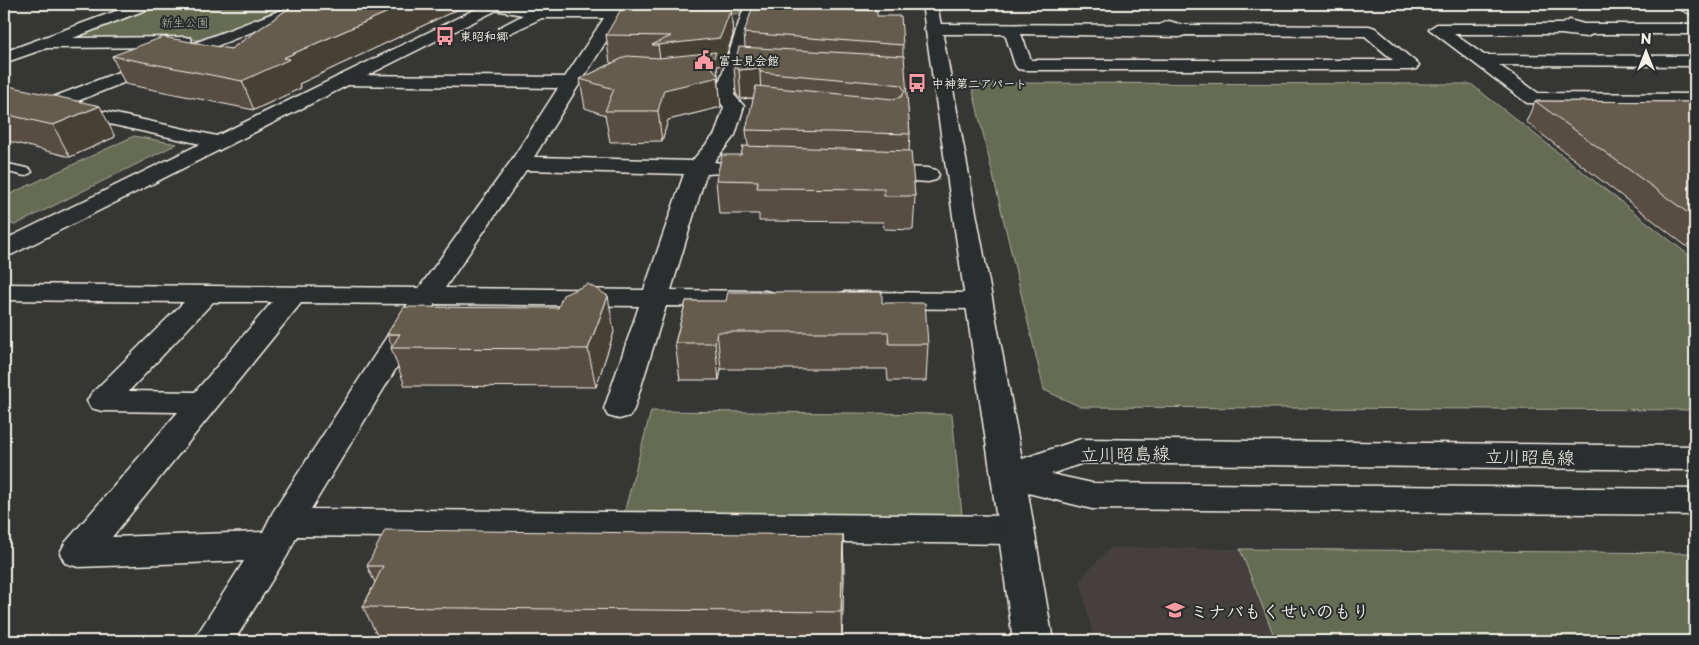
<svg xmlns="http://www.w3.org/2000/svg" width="1699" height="645" font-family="'Playpen Sans','Klee One',sans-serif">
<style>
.built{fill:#44413c}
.green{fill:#656c52;stroke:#acae9d}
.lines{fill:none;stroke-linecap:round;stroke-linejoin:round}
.lane-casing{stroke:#f4f1e8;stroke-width:3}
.street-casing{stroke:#f4f1e8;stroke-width:3}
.secondary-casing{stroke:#f4f1e8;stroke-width:3}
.lane{fill:#2a2d2e;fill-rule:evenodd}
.street{fill:#2a2d2e;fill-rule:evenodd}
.secondary{fill:#2a2d2e;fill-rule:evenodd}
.wall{fill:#584e42;stroke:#f4f1e8}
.shaded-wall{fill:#474036;stroke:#f4f1e8}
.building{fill:#665b4d;stroke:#f4f1e8}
.labels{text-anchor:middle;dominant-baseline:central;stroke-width:4;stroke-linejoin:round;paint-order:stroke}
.far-park-label{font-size:12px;fill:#b4b5a4;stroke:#2a2d2e}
.far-poi-label{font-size:12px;font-weight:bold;fill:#f4f1e8;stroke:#2a2d2e;text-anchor:start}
.near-street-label{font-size:18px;fill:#f4f1e8;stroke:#2a2d2e}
.near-poi-label{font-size:18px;font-weight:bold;fill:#f4f1e8;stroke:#2a2d2e;text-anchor:start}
</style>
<rect width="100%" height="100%" fill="#363634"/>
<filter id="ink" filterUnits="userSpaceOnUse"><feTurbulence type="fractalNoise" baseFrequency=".02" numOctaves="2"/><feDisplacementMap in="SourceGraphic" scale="10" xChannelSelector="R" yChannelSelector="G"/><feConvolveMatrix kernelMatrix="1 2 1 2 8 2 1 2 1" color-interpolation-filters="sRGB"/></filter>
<g filter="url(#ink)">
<path class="built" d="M1111,547L1240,549L1276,641H1094L1080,579Z"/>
<path class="green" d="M157,4H300L212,40L69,38Z
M632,4H743L739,14L626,13Z
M971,83L1471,84L1695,260V410L1081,407L1044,390Z
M134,136L177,144L15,225L4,222V197Z
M651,411L952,414L962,515L624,513Z
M1240,549L1695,553V641H1276Z"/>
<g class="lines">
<g class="lane-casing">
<path id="lane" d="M4,163L30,169L32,172L25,176L4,171Z"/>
</g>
<g class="street-casing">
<path id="street" d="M135,4H156L153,7L73,38L185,37L191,38L192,44L297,4H318L315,7L70,104L226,138L229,142L226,146L219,148L4,101V89L48,99L184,47L47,48L4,63V52Z
M488,4H509L539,8L610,9L614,4H628L625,9L634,11L636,14L634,17L620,19L534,157L692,161L715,134L724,107L715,96L745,4H760L734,95L744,106L735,135L714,162L722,163L725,168L722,173L706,174L671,290L765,291L774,293L778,299L774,305L765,307L666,306L634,409L630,416L619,419L608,416L604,409L639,306L435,304L311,509L1016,516L1029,520L1034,530L1029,540L1016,544L297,536L287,556L234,641H193L244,561L78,567L65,563L60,553L65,543L178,412L102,411L91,408L87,401L91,394L184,302L4,300V284L419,288L511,161L558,88L344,85L338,84L335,80L338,76L344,75L565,77L604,18H542L506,35L500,33L498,30L500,27L523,15L489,9L486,6ZM526,170L684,174L644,290L445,288ZM213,302H272L195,392L129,391ZM301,303L408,304L273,512L263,532L112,537Z
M1569,20L1584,24H1695V34H1593L1586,37L1561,34H1454L1484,55L1695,56V66L1499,65L1538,93L1695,94V106L1527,103L1429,29L1437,24H1562Z
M1169,21L1182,25L1369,26L1375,28L1419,65L1416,69L1410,70H1024L1018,69L1015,65L1005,34H932L924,29L932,24L1159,25ZM1021,34L1179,37L1185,35L1365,36L1393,60H1031Z
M877,166L928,168L936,170L939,175L936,180L928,182L869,178L866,173L869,168Z
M845,292L978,293L987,295L991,301L987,307L978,309L845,308L836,306L832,300L836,294Z"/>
</g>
<g class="secondary-casing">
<path id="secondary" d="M486,4H506L503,7L13,254L4,256V240Z
M922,4H937L1022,459L1081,439L1695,446V470L1083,463L1051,474L1092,483L1695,489V515L1092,509L1028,493L1053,641H1013L991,476Z
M1673,4L1695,5V16L1675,7Z"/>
</g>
<use href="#lane" class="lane"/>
<use href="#street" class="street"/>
<use href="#secondary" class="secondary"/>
</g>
<path class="wall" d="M295,4H469L299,84L301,88L254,110L125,84L112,56L231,49Z
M812,4H875V11L877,16L903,45V56L910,134L909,151L915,196L913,230L884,229L883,222L759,221V214H719L716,180L741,155L748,146L746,130L754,98L741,99L736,94L734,66L745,47L744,33L843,10Z
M731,9L733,35L723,65L717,66L721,107L668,120L662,141L610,142L605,115L585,108L580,79L613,63H610L606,35Z
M4,85L115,137L70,157L4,140Z
M1535,101L1695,102V253L1526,122Z
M686,301L882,303L928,344L926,381H888L887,369H721L719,380H680L675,343Z
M614,332L596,387L405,386L391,348L392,346L387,334Z
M843,535L844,575L842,641H380L363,607L375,583L367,566Z"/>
<path class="shaded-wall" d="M406,4H469L299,84L301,88L254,110L242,81L283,58Z
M731,9L733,35L723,65L717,66L721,107L668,120L662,141L658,111L662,73L658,45Z
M760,68V72L761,97L741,99L739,70Z
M100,106L115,137L70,157L53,125Z
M608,296L614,332L596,387L588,349Z
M717,332L721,369L719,380L715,343Z
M843,535L844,575L842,641L841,612Z"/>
<path class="building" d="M295,4H406L283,58L290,59L242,81L112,56L163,37L231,49Z
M625,8L731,9L720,38L658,45H652L671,36L606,35L620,11Z
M752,9L852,10L877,11V16H901L903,45L744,33Z
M739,47L904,56L910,134L746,130L756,86L893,99L901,97L905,91L901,85L893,84L760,72V68L739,70L734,66Z
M716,52L711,66L719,77L664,90L658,111H605L614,89L580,79L627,56L659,58Z
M4,85L100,106L53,125L4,114Z
M1535,101L1695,102V218Z
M743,146L911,151L915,196H884V189L757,188L758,181L716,180L722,155H741Z
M588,284L608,296L588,349L391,348L400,334H387L404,307L558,308L563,295Z
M728,292H882V303H925L928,344H889L888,332H717L715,343H675L686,301H726Z
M385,530L843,535L841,612L363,607L383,566H367Z"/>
</g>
<defs>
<g id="bus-bare" transform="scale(1.5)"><path d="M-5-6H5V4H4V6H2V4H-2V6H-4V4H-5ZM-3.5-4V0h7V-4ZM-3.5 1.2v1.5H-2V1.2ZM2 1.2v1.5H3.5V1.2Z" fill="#ff9aa2" stroke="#2a2d2e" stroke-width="2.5" paint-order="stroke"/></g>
<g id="civic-bare" transform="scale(1.5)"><path d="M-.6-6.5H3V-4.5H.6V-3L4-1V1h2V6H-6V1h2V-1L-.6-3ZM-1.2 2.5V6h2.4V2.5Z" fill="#ff9aa2" stroke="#2a2d2e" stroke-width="2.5" paint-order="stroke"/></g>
<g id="school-bare" transform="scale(1.5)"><path d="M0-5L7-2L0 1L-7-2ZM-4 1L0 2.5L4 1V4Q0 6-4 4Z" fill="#ff9aa2" stroke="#2a2d2e" stroke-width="2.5" paint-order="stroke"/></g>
</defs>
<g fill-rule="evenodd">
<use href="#bus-bare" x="445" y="36"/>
<use href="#civic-bare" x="704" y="60"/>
<use href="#bus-bare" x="917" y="83"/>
<use href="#school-bare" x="1175" y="610"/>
</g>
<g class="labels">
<g class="far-park-label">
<text x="185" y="22">新生公園</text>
</g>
<g class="far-poi-label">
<text x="460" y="36">東昭和郷</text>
<text x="719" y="60">富士見会館</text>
<text x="932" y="83">中神第二アパート</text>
</g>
<g class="near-street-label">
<text transform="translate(1125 453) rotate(-1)">立川昭島線</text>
<text transform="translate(1530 456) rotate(1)">立川昭島線</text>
</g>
<g class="near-poi-label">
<text x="1190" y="610">ミナバもくせいのもり</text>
</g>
</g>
<rect width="1699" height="645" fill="none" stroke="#2a2d2e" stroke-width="20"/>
<rect x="10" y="10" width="1679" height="625" fill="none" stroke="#f4f1e8" stroke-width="2" filter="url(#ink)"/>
<g transform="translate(1646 52)" stroke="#2a2d2e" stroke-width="4" paint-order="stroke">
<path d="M0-4L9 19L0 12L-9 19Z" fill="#f4f1e8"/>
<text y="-8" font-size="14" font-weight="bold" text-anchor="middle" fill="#f4f1e8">N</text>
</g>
</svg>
